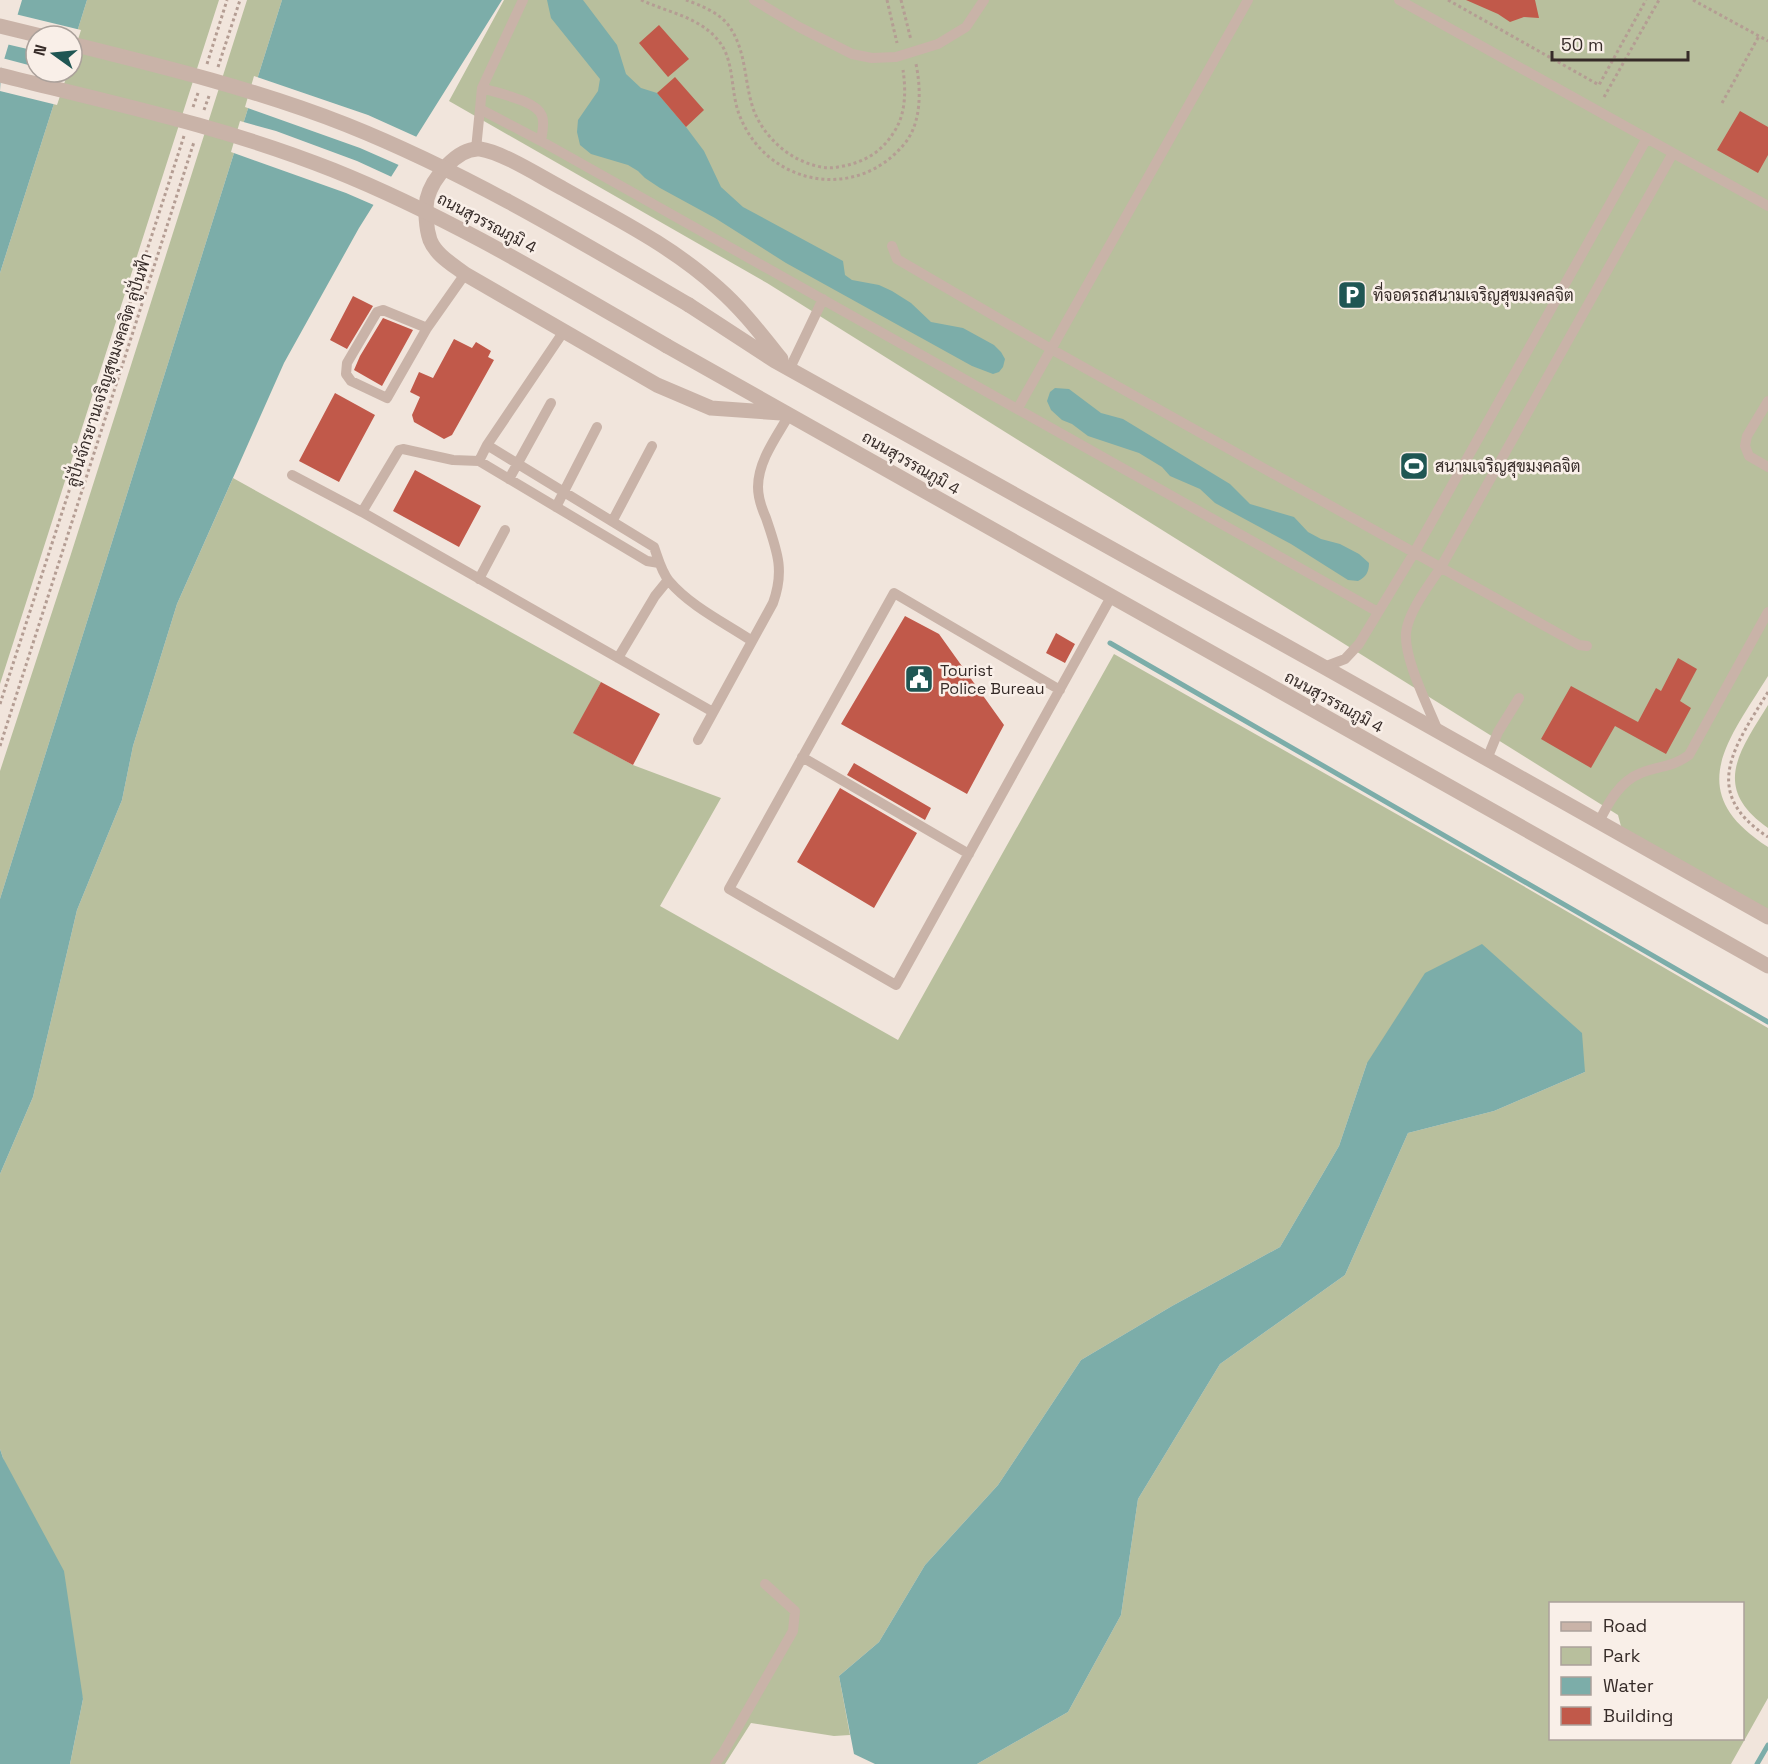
<svg xmlns="http://www.w3.org/2000/svg" width="1768" height="1764" font-family="'Space Grotesk',Sarabun,sans-serif">
<style>
.green{fill:#b8bf9d;fill-rule:evenodd}
.water{fill:#7cada9}
.pier{fill:#f1e5dc}
.lines{fill:none;stroke-linecap:round;stroke-linejoin:round}
.stream{stroke:#7cada9;stroke-width:5}
.building{fill:#c1594a}
.path{stroke:#b49d93;stroke-width:3;stroke-dasharray:3 3;stroke-linecap:butt}
.lane{stroke:#c9b3a8;stroke-width:10}
.street{stroke:#c9b3a8;stroke-width:15}
.street-bridge{stroke:#c9b3a8;stroke-width:15}
.labels{text-anchor:middle;dominant-baseline:central;stroke-width:5;stroke-linejoin:round;paint-order:stroke}
.street-label{font-size:16px;fill:#362b28;stroke:#f9efe8}
.poi-label{font-size:16px;fill:#362b28;stroke:#f9efe8;text-anchor:start}
</style>
<rect width="100%" height="100%" fill="#f1e5dc"/>
<path class="green" d="M87,0H219L0,684V273L64,72H72V48Z
M247,0H282L0,899V771L71,554Z
M504,0H1768V676C1728,741 1682,792 1768,847V911L1622,830L1618,815L767,283L449,101Z
M233,478L601,682L574,733L633,765L721,798L660,906L898,1040L1114,654L1513,880L1768,1028V1698L1731,1764H977L1068,1712L1121,1615L1138,1499L1220,1364L1345,1275L1408,1133L1494,1111L1585,1072L1367,1063L1339,1146L1280,1247L1172,1306L1081,1360L998,1485L925,1565L879,1642L839,1676L850,1735L834,1736L751,1723L725,1764H70L83,1699L0,1449V1174L33,1097L77,910L122,800L133,746L177,604ZM1550,1604H1742V1738H1550Z
M1768,705V828C1711,788 1739,752 1768,705Z"/>
<path class="water" d="M22,0H87L72,48V36H36V72H64L0,273V73Z
M282,0H502L359,228L284,363L177,604L133,746L122,800L77,910L33,1097L0,1174V899Z
M547,0H583L617,45L626,74L641,88L657,93L686,127L704,151L721,187L743,207L843,261L845,275L852,280L879,285L892,291L911,303L931,322L963,328L994,345L1001,352L1005,359L1003,367L999,372L993,374L972,366L786,263L715,218L660,188L645,178L638,171L628,165L591,154L580,145L577,132L578,120L598,91L600,79L551,18Z
M1055,388L1069,389L1101,413L1123,419L1230,484L1250,504L1294,517L1308,532L1321,539L1340,544L1359,554L1369,563C1369,572 1366,577 1358,581L1348,580L1291,544L1215,503L1200,489L1170,476L1162,467L1139,453L1088,436L1072,424L1062,420L1051,410L1047,401L1050,392Z
M1482,944L1582,1033L1585,1072L1494,1111L1408,1133L1345,1275L1220,1364L1138,1499L1121,1615L1068,1712L977,1764H875L854,1754L839,1676L879,1642L925,1565L998,1485L1081,1360L1172,1306L1280,1247L1339,1146L1367,1063L1425,973Z
M0,1449L3,1458L64,1571L83,1699L70,1764H0Z"/>
<path class="pier" d="M15,14L81,30L75,49L72,51V36H36V51L6,44Z
M2,58L36,67V72H56L67,75L57,105L0,91Z
M254,76L368,115L419,138L401,166L360,148L245,107Z
M240,121L276,131L357,161L394,178L376,206L346,193L231,152Z"/>
<g class="lines">
<path class="stream" d="M1110,643L1768,1022
M1757,1764L1768,1745"/>
</g>
<path class="building" d="M1466,0H1535L1539,18L1524,17L1510,22L1498,14Z
M659,25L689,59L668,77L639,43Z
M675,77L704,110L686,127L657,93Z
M1740,111L1768,127V155L1758,173L1717,150Z
M353,296L373,306L347,349L330,340Z
M383,318L413,330L382,386L354,370L360,356Z
M454,339L472,348L476,342L491,351L488,357L494,360L452,435L444,439L414,422L412,415L420,397L410,392L419,372L433,378Z
M335,393L375,415L339,482L299,461Z
M415,470L481,506L459,547L393,511Z
M905,616L939,634L1004,725L967,794L841,724Z
M1056,633L1075,644L1065,663L1046,653Z
M1678,658L1697,669L1680,701L1691,708L1666,754L1615,726L1591,768L1541,739L1571,686L1638,722L1656,688L1661,691Z
M601,682L660,714L633,765L573,733Z
M854,763L931,808L925,820L847,775Z
M840,788L917,833L874,908L797,862Z"/>
<g class="lines">
<path class="path" d="M641,0C667,12 699,17 718,40C735,60 730,90 739,114C766,186 857,203 905,143C922,122 921,88 916,64
M686,0C700,5 720,13 729,26C746,50 744,78 752,105C758,126 775,146 794,157C807,164 824,170 838,167C863,163 881,153 894,132C906,114 906,90 903,70
M887,0L897,43
M901,0L911,40
M1448,0L1599,85L1646,0
M1693,0L1768,41
M207,64L227,0
M218,67L240,0
M1604,97L1659,0
M1722,103L1759,36
M193,107L198,93
M204,110L209,96
M1768,692C1735,746 1699,792 1768,837
M0,704L184,136
M0,746L194,142"/>
<path class="lane" d="M754,0L799,27L852,54L872,58L896,57L938,44L966,27L984,0
M1399,0L1768,206
M482,88L523,0
M480,109L482,88C496,93 536,100 542,116C545,123 542,133 541,141
M476,149L480,109L541,141L1378,612
M892,246L897,259L1051,349L1579,645L1587,646
M383,310L427,328L387,398L351,381L346,374L347,363L377,312Z
M427,328L465,274
M564,331L487,445L479,461L647,561L659,563
M790,368L823,299
M1768,401L1747,436L1745,446L1749,456L1768,467
M1018,408L1248,0
M487,445L654,547C658,558 661,571 669,581C690,606 725,623 752,641
M292,475L362,512L713,712
M509,479L551,403
M556,507L597,427
M362,512L399,450L403,449L453,460L479,461
M613,520L652,446
M479,579L505,530
M618,658L655,596L668,580
M1324,667L1345,659L1359,644L1414,553L1647,138
M1060,690L894,593L729,889L896,985L1111,597
M1438,731C1428,706 1404,659 1406,633C1408,612 1429,585 1441,567L1673,153
M698,740L773,603C785,570 777,551 766,518C762,509 758,497 758,487C758,461 777,436 789,415
M802,757L969,854
M1487,759L1498,732L1519,698
M1599,822C1608,803 1620,781 1641,773C1660,765 1671,768 1689,755L1768,612
M715,1764L723,1753L793,1631L795,1611L765,1584"/>
<path class="street" d="M0,26L41,36
M689,305L775,361L1324,667L1768,917
M667,346L1768,966
M781,359C761,334 742,309 718,288C672,246 615,218 562,188C541,177 502,152 480,149C457,147 432,179 427,199C425,211 426,228 430,240C436,255 452,264 465,274L657,385L711,408L781,413"/>
<path class="street-bridge" d="M72,44C165,67 258,90 347,125C467,173 578,240 689,305
M0,75C112,103 226,127 333,170C450,217 558,283 667,346"/>
</g>
<defs>
<g id="parking-square" transform="scale(1.5)"><rect x="-9" y="-9" width="18" height="18" rx="4" fill="#1f5653" stroke="#f9efe8"/><path d="M-3.5-5.5H1a3.5 3.5 0 0 1 0 7H-1V5.5H-3.5ZM-1-3.4V-.6H.8a1.4 1.4 0 0 0 0-2.8Z" fill="#fff"/></g>
<g id="stadium-square" transform="scale(1.5)"><rect x="-9" y="-9" width="18" height="18" rx="4" fill="#1f5653" stroke="#f9efe8"/><path d="M0-5a6.5 5 0 1 0 0 10a6.5 5 0 1 0 0-10ZM-3.5-1.8h7v3.6h-7Z" fill="#fff"/></g>
<g id="civic-square" transform="scale(1.5)"><rect x="-9" y="-9" width="18" height="18" rx="4" fill="#1f5653" stroke="#f9efe8"/><path d="M-.6-6.5H3V-4.5H.6V-3L4-1V1h2V6H-6V1h2V-1L-.6-3ZM-1.2 2.5V6h2.4V2.5Z" fill="#fff"/></g>
</defs>
<g fill-rule="evenodd">
<use href="#parking-square" x="1352" y="295"/>
<use href="#stadium-square" x="1414" y="466"/>
<use href="#civic-square" x="919" y="679"/>
</g>
<g class="labels">
<g class="street-label">
<text transform="translate(487 223) rotate(28)">ถนนสุวรรณภูมิ 4</text>
<text transform="translate(109 370) rotate(-72)">ลู่ปั่นจักรยานเจริญสุขมงคลจิต ลู่ปั่นฟ้า</text>
<text transform="translate(911 463) rotate(30)">ถนนสุวรรณภูมิ 4</text>
<text transform="translate(1334 702) rotate(29)">ถนนสุวรรณภูมิ 4</text>
</g>
<g class="poi-label">
<text x="1373" y="295">ที่จอดรถสนามเจริญสุขมงคลจิต</text>
<text x="1435" y="466">สนามเจริญสุขมงคลจิต</text>
<text x="940" y="670">Tourist<tspan x="940" dy="18">Police Bureau</tspan></text>
</g>
</g>
<rect x="1549" y="1602" width="195" height="138" fill="#f9efe8" stroke="#aba19b" stroke-width="1.5"/>
<rect x="1561" y="1622" width="30" height="9" fill="#c9b3a8" stroke="#aba19b" stroke-width="1.5"/>
<text x="1603" y="1632" font-size="18" fill="#362b28">Road</text>
<rect x="1561" y="1647" width="30" height="18" fill="#b8bf9d" stroke="#aba19b" stroke-width="1.5"/>
<text x="1603" y="1662" font-size="18" fill="#362b28">Park</text>
<rect x="1561" y="1677" width="30" height="18" fill="#7cada9" stroke="#aba19b" stroke-width="1.5"/>
<text x="1603" y="1692" font-size="18" fill="#362b28">Water</text>
<rect x="1561" y="1707" width="30" height="18" fill="#c1594a" stroke="#aba19b" stroke-width="1.5"/>
<text x="1603" y="1722" font-size="18" fill="#362b28">Building</text>
<g transform="translate(54 54) rotate(285)"><circle r="28" fill="#f9efe8" stroke="#aba19b" stroke-width="1.5"/>
<path d="M0-4.5L10 22L0 15L-10 22Z" fill="#1f5653"/>
<text y="-9" font-size="16" font-weight="bold" text-anchor="middle" fill="#362b28">N</text>
</g>
<path d="M1552 51v9h136v-9" fill="none" stroke="#362b28" stroke-width="3"/>
<text x="1561" y="51" font-size="18" fill="#362b28" stroke="#f9efe8" stroke-width="4.5" paint-order="stroke">50 m</text>
</svg>
